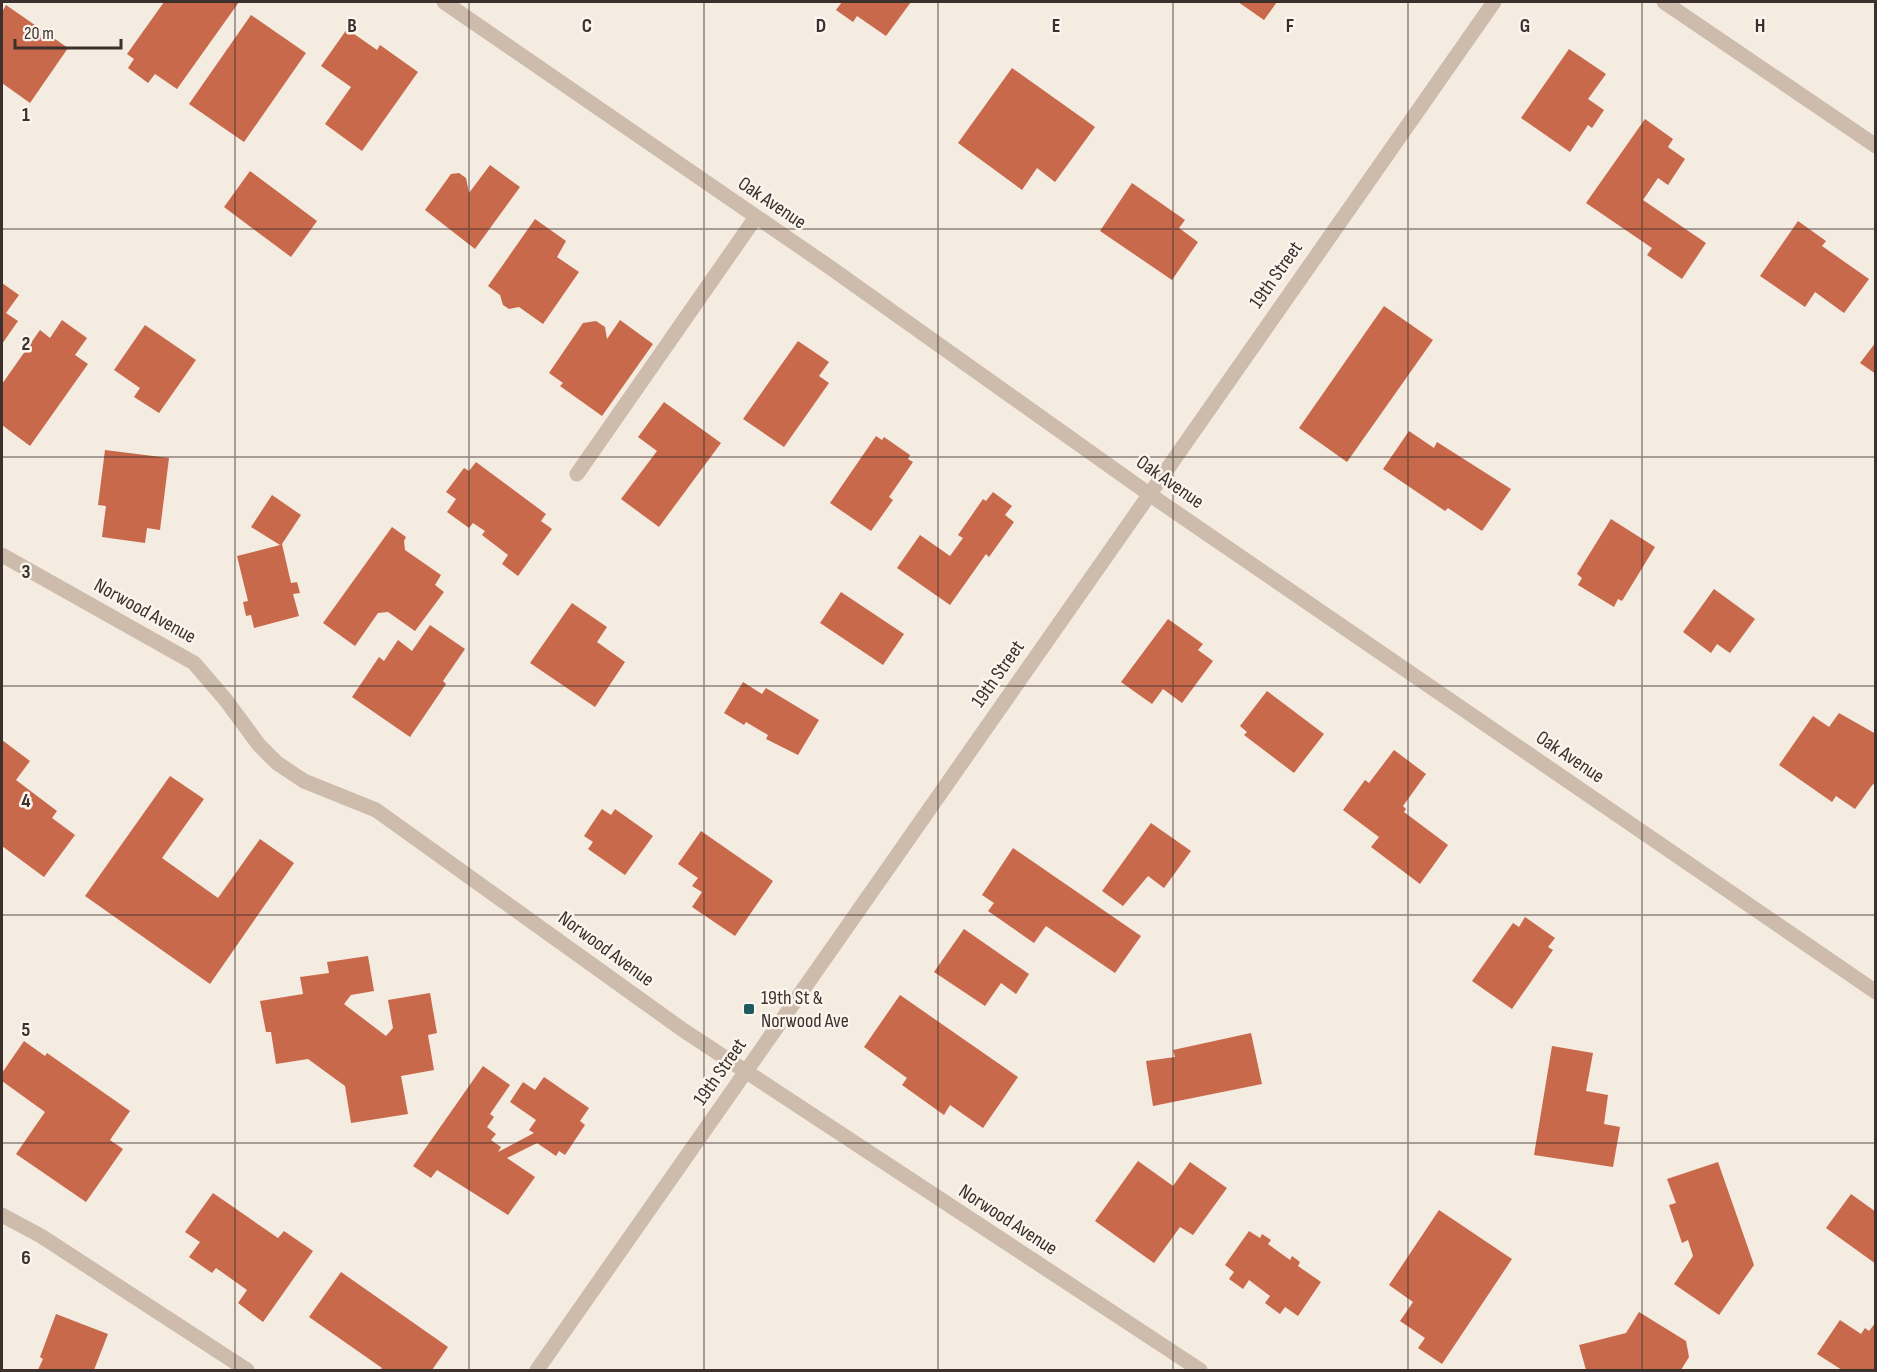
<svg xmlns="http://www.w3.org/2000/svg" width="1877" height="1372" font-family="'Sofia Sans Condensed',sans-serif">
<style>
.building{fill:#c8694b}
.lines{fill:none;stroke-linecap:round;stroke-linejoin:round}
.minor{stroke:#cdbbac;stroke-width:15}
.grid{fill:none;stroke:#3b302b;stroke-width:1.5;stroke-opacity:0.55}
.poi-dot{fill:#1f5a5e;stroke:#fbf5ee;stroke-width:2}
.labels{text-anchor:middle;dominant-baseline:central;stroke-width:5;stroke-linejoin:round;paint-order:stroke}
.street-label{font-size:20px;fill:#3b302b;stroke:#fbf5ee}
.poi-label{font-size:20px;fill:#3b302b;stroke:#fbf5ee;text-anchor:start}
.grid-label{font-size:20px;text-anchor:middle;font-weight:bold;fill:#3b302b;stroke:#fbf5ee;stroke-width:5;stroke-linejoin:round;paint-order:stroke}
</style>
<rect width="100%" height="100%" fill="#f4ebe1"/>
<path class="building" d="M164,2H239L177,89L155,74L148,83L128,68L134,59L127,54Z
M842,2H911L886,36L857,16L853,22L836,10Z
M1238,2H1277L1264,20Z
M6,5L68,48L30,103L2,83V12Z
M251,15L306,53L244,142L189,104Z
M347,29L377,50L380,45L418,72L362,151L325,124L351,87L321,66Z
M1569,49L1606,74L1588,99L1604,110L1592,128L1588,125L1570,152L1521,118Z
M1012,68L1095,127L1055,182L1037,168L1022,190L958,143Z
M1645,119L1673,139L1668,147L1685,159L1668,185L1658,178L1643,200L1706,243L1682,279L1647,255L1652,248L1586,203Z
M490,165L520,187L475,249L425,210L451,174L459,173L466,178L469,193Z
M250,171L317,221L291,257L224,207Z
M1132,183L1185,220L1179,228L1198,242L1172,280L1100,231Z
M535,219L566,241L557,257L579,272L543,324L519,307L509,309L503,305L500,295L488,286Z
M1798,221L1826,241L1822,246L1869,279L1844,313L1815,292L1805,307L1760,276Z
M2,283L19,295L6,313L18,321L2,344Z
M1384,306L1433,340L1347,462L1299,428Z
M62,320L87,338L75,355L88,364L30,446L2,425V384L40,330L50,338Z
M620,320L653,344L602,416L560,386L563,383L549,373L583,323L596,321L605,327L607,339Z
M145,325L196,360L159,413L134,397L140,388L114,370Z
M798,341L829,362L819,376L829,383L784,447L743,419Z
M1876,342V374L1860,363Z
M664,402L721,443L659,527L621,499L657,451L638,437Z
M1409,431L1434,448L1437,442L1511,489L1482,531L1448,508L1445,511L1383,469Z
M876,436L882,440L884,437L910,455L908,459L913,462L889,497L893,500L871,531L830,503Z
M105,450L169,458L160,530L147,528L145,543L102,537L106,506L98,505Z
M476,462L546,514L541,521L552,529L518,576L502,564L508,555L482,535L485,531L473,523L469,528L447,512L456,499L446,492L464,468L469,471Z
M993,492L1012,506L1005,515L1014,522L989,557L986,554L950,605L897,568L920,535L950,556L963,538L958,535L983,499L986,501Z
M272,495L301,515L282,544L291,583L297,582L300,593L293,594L299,616L254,628L251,615L246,616L243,602L248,601L237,556L280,545L251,527Z
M1611,519L1655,547L1622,601L1618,599L1614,607L1578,585L1582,578L1577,574Z
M392,527L406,537L404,541L405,550L441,575L435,585L444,592L415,631L388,612L378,613L355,646L323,623Z
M1714,589L1755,619L1730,653L1717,644L1711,653L1683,632Z
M841,592L904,634L883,665L820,623Z
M572,603L607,627L597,642L625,662L595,707L530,663Z
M1168,619L1203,644L1198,650L1213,661L1182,703L1163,689L1152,704L1121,682Z
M430,625L465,649L443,681L446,684L410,737L352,697L379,657L384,661L398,640L412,651Z
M743,682L762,694L766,688L819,720L798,755L766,739L768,735L746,722L744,725L724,713Z
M1267,691L1324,734L1294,773L1244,735L1247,732L1240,726Z
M1839,713L1876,734V786L1873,784L1855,809L1836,796L1832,802L1779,765L1813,716L1829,727Z
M2,740L30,761L16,780L57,811L52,818L75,835L44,877L2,846Z
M1394,750L1426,774L1403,806L1406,809L1404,812L1448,845L1420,884L1371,847L1379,837L1343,810L1365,780L1369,783Z
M170,776L204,799L162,858L218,898L260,839L294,863L210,984L85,896Z
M602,809L611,815L615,809L653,836L625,875L588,849L593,842L584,836Z
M1151,823L1191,851L1164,888L1148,876L1123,906L1102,891Z
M701,831L773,881L735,936L692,907L702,892L692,886L698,878L678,864Z
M1013,848L1141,936L1115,973L1046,926L1034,943L988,911L994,903L982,895Z
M1525,917L1555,938L1548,947L1553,950L1512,1009L1472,981L1513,923L1519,927Z
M964,929L1029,974L1016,994L1001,983L985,1006L934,972Z
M368,956L374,991L351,995L344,1004L386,1036L393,1028L388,1000L430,993L437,1033L428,1035L434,1070L401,1076L408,1114L351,1123L345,1086L308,1059L276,1064L271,1032H266L260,1001L303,994L300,977L329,973L327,962Z
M900,995L1018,1077L983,1128L950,1105L944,1115L902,1085L907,1078L864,1047Z
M1251,1033L1262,1084L1153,1106L1146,1061L1175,1057L1173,1050Z
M24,1041L45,1056L47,1053L130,1111L110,1140L123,1149L86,1202L16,1154L45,1112L2,1081V1073Z
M1552,1046L1593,1053L1586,1091L1608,1095L1604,1124L1620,1127L1613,1167L1534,1155Z
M483,1066L510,1085L490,1114L494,1117L487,1127L496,1134L491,1140L501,1147L498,1152L534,1133L529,1130L536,1120L510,1102L523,1082L535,1090L544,1077L589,1108L580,1121L585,1125L565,1155L559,1151L556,1156L537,1143L507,1158L535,1177L508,1215L437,1170L431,1178L413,1166Z
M1138,1161L1173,1186L1190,1162L1227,1188L1193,1235L1180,1227L1154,1263L1095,1221Z
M1718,1162L1754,1265L1719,1315L1674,1284L1693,1256L1688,1240L1682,1243L1669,1205L1676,1203L1667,1179Z
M213,1193L278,1238L284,1231L313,1251L263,1322L238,1303L247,1290L216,1268L212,1273L189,1257L200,1242L185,1232Z
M1851,1194L1876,1212V1264L1826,1228Z
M1439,1210L1512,1259L1442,1364L1418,1348L1425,1338L1400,1321L1413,1302L1389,1285Z
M1249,1231L1260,1238L1262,1234L1271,1240L1268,1244L1290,1260L1292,1256L1300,1262L1298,1266L1321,1282L1298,1316L1285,1307L1280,1314L1265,1303L1270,1296L1249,1280L1243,1289L1229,1279L1234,1272L1225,1265Z
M341,1272L448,1347L432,1370H380L382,1368L309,1317Z
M1639,1312L1686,1341L1689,1357L1681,1370H1586L1579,1345L1626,1333Z
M56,1314L108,1334L94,1370H38L43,1359L40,1357Z
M1840,1320L1861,1334L1865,1328L1869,1331L1876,1322V1370H1842L1817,1354Z"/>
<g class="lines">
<path class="minor" d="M444,2L828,266L1149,494L1876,992
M1664,2L1876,146
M577,474L756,217
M2,555L194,663L225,699L259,745L277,763L304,781L376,810L683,1030L1200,1370
M2,1215L41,1236L247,1370
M537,1370L1494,2"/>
</g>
<path class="grid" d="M235,2V1370M469,2V1370M704,2V1370M938,2V1370M1173,2V1370M1408,2V1370M1642,2V1370M2,229H1876M2,457H1876M2,686H1876M2,915H1876M2,1143H1876"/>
<rect class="poi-dot" x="743" y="1003" width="12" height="12" rx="3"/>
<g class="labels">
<g class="street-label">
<text transform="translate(772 203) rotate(34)">Oak Avenue</text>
<text transform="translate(1276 275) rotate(-55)">19th Street</text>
<text transform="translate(1170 482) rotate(35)">Oak Avenue</text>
<text transform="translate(145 611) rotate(29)">Norwood Avenue</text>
<text transform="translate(998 674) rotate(-55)">19th Street</text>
<text transform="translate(1570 757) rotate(34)">Oak Avenue</text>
<text transform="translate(606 949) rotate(36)">Norwood Avenue</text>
<text transform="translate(720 1072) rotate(-55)">19th Street</text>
<text transform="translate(1008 1220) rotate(33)">Norwood Avenue</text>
</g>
<g class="poi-label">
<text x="761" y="998">19th St &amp;<tspan x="761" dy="23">Norwood Ave</tspan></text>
</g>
</g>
<g class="grid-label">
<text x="352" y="32">B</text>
<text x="587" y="32">C</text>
<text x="821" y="32">D</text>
<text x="1056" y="32">E</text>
<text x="1290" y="32">F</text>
<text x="1525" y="32">G</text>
<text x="1760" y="32">H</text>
<text x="26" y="121">1</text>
<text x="26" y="350">2</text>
<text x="26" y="578">3</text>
<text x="26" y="807">4</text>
<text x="26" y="1036">5</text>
<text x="26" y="1264">6</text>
</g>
<rect width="1877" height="1372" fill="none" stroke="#3b302b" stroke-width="6"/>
<path d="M15 39v9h106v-9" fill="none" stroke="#3b302b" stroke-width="3"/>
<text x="24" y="39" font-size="18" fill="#3b302b" stroke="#fbf5ee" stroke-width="4.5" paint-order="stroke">20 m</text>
</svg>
